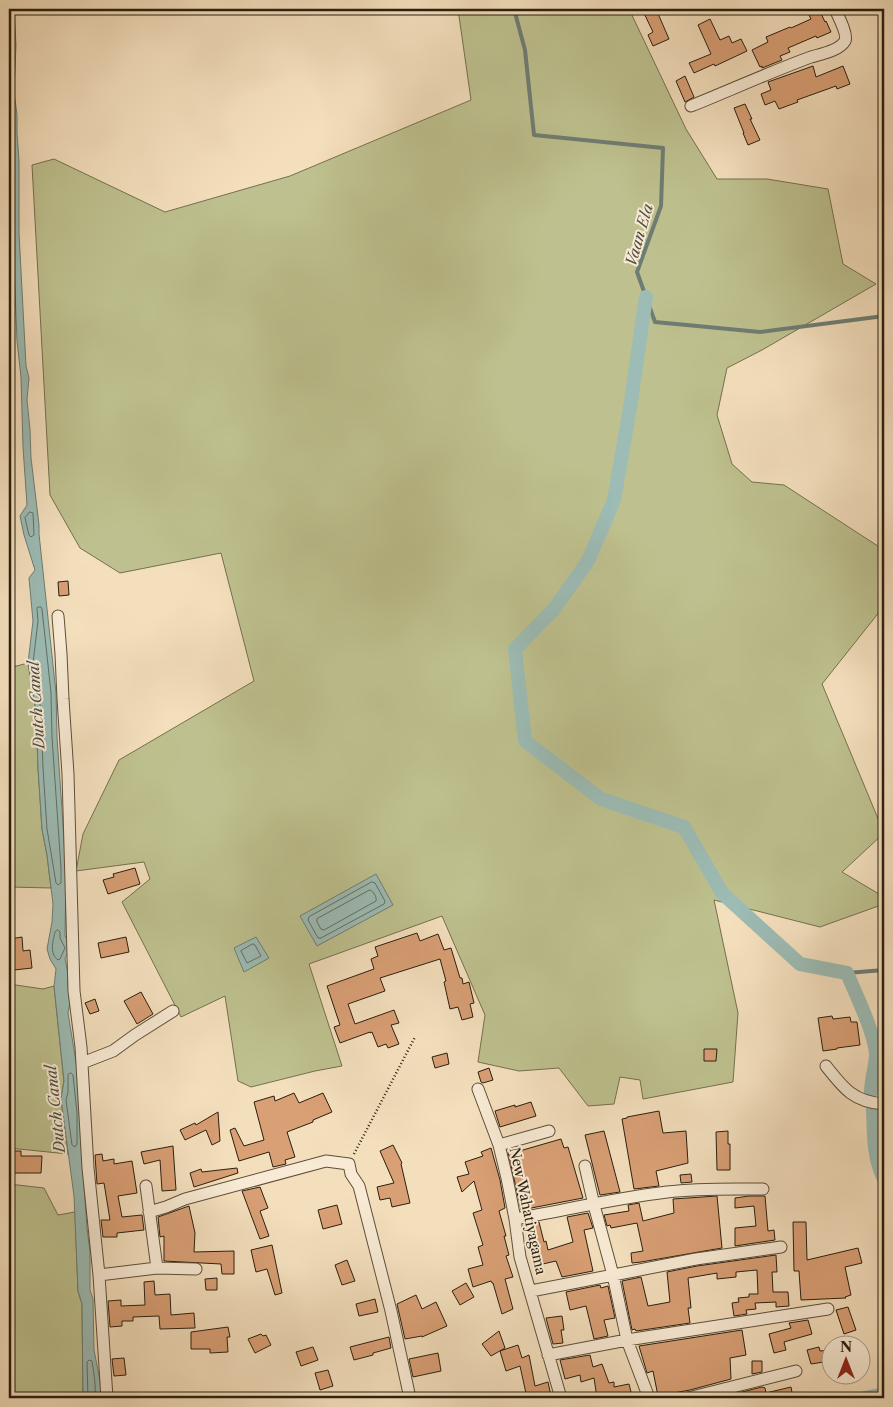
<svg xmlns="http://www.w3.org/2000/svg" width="893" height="1407" font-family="'Libre Caslon Text',serif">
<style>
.green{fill:#bec18f;stroke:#74704f}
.water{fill:#9cbcb5;stroke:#6e7d73}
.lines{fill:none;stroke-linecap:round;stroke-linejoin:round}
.shore{stroke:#636e62;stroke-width:1}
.stream{stroke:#6e7d73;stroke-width:4}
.canal{stroke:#9cbcb5;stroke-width:14}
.building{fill:#d99f75;stroke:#2a1f0f}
.minor-casing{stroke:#5c4f3a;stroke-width:13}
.path{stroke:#2a1f0f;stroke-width:2.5;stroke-dasharray:1 2.5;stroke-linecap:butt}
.minor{stroke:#f8ead4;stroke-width:11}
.labels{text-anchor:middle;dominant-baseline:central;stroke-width:4;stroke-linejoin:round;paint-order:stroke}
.street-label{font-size:14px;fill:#2a1f0f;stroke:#f8ead4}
.water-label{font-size:15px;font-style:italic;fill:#4c4e41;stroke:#f8ead4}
</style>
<rect width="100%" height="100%" fill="#f4dfbd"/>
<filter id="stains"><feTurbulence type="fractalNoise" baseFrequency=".004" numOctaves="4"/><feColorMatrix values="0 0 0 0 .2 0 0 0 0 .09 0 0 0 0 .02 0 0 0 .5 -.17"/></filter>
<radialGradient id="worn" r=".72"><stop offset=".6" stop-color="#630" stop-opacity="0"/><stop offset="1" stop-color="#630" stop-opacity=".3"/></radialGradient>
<path class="green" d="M458,9H629L686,129L717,179H767L828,189L843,264L876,284L762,350L727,368L717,415L732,464L752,482L784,485L884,550V606L822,684L884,833L842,872L884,897V904L820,927L714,900L738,1013L733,1082L643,1099L640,1080L620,1077L614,1104L588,1106L559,1068L519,1071L478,1062L485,1015L442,916L309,964L342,1066L315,1071L251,1087L238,1081L225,996L181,1017L122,902L150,879L144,862L76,871L83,834L119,760L254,681L221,553L120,573L80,548L50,495L32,165L54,159L165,212L290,176L471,100Z
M28,663L36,711L38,768L42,829L47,855L51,888L9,887V668Z
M9,984L43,989L54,986L64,1081L61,1099L68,1154L9,1148Z
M9,1184L44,1188L58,1215L75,1212L78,1291L82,1304L83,1398H9Z"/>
<path class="water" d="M9,9H14L16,45L14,92L17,115V133L19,161V233L26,366L29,378L27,400L30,430L31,458L39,525V534L56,693L57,737L66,868L65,936L69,942L71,949L65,958L68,974V986L70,1003L68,1013L77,1068L82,1156L87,1228L90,1252V1290L93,1299L94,1350L101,1386L100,1398H83L82,1304L78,1291L74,1196L61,1099L64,1081L54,986L56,969L50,959L47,949L52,922L53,904L47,855L42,829L38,768L36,711L28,663L33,621L29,578L35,570L24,535L20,516L27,505L23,447L21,377L17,341L14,265L10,244L11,235V189C8,184 8,178 11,173L9,140Z
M376,874L393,905L317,946L300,916Z
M256,937L269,958L244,972L234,948Z"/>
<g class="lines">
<path class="shore" d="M9,184L12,183L14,182L12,115L9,92L11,45L9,9
M30,512L33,513L34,535L31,537L29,535L25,518Z
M38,607H41L42,609L51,693L52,737L61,868V883L58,885L56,883L47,829L43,768L41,711L33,663L38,621L37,609Z
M372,882L375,883L385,901L384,904L321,938H318L308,920L309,917Z
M370,890C374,891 377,898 376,901L324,930L321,929L317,922V919Z
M58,930L60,932V938L65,948L60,959L58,960C49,953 53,942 55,932Z
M253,944L255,945L261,956L247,963L241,951Z
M71,1073L73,1075L77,1113V1144L75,1147L72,1145L66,1100L68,1092V1075Z
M88,1398L87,1362L89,1360L92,1361C94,1374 96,1385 95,1398"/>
<path class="stream" d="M514,9L525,50L534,135L663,148L661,206L637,272L655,322L760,332L884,316
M847,973L884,970"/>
<path class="canal" d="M646,297L630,408L614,500L588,561L554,609L515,649L525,741L601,799L684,827L722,893L800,964L847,973C856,995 874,1031 876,1054C876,1066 871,1079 871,1092
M873,1110C874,1133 873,1158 884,1179
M865,1398L884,1394"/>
</g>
<path class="building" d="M642,9H656L669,39L653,46L648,35L653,32Z
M806,9H819L825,22L826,21L831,32L817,38L816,36L788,48L790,52L780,56L782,60L762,68V66L760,67L752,50L768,42L766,37L790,27L791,28L811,19Z
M710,19L720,40L729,36L732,43L741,39L747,51L715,66L714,64L694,73L689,63L711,54L698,25Z
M813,66L816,77L843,66L850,84L837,89L836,86L797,100L798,102L779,109L775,101L765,105L761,94L771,90L768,82Z
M685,76L694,97L685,102L676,81Z
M745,104L752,119H750L760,140L748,145L743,133H744L734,108Z
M68,581L69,595L59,596L58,582Z
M135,868L140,884L108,894L103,880L114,877L113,874Z
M417,933L420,941L438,934L444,950L451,948L460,978H462L463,984L469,982L474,1003L470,1004L473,1017L462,1020L458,1007L450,1009L444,982L446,981L440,959L380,978L385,991L348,1004L355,1024L394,1010L399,1023L391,1025L399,1044L388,1048L386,1044L378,1047L372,1032L370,1033V1032L340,1043L334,1027L340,1025L327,986L374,969L371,959L378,956L375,947Z
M22,937L23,951L30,950L32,968L14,970L10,939Z
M126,937L129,952L101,958L98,943Z
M141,992L153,1014L137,1024L124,1001Z
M95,999L99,1011L90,1014L85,1003Z
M832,1016L833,1019L850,1017L851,1022H857L860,1045L837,1048V1049L823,1051L818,1018Z
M704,1049H717L716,1061H704Z
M447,1053L449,1064L435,1068L432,1057Z
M489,1068L493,1080L483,1083L481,1082L478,1072Z
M294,1093L299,1103L323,1093L332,1112L313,1120V1122L287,1132L295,1157L285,1160L286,1164L273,1167L269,1152L239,1161L230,1130L235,1128L244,1146L264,1140L254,1102L274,1096L275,1101Z
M531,1102L536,1116L500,1127L495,1111L515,1105V1107Z
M659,1111L663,1133L686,1131L688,1163L656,1171L659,1186L634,1189L622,1119L627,1118V1117Z
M218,1112L220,1141L212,1145L206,1130L185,1140L180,1130L195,1123L196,1125Z
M604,1131L620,1192L600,1195L585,1135Z
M728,1131V1144H730V1170H717L716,1132Z
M561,1139L564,1148L568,1147L583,1198L521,1210L508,1152L515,1150L516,1152Z
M393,1145L402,1163L401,1164L410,1203L392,1207L390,1198L380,1200L377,1187L394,1183L380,1151Z
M173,1146L176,1190L162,1191L160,1160L144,1164L141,1152Z
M491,1148L500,1180L505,1208L499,1211L506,1236H504L509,1255L506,1256L513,1277L505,1279L513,1309L502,1314L493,1283H492L491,1281L473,1287L468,1269L483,1265L478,1247L483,1245L473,1213L482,1210L474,1181L462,1192L457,1177L469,1174L465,1162L483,1156L481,1152Z
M11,1151H21V1156H42L41,1173H10Z
M102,1154L103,1161L114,1159V1164L132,1161L137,1193L118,1196L122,1217L142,1215L144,1230L117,1233V1237H103L101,1220H110L104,1183L97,1184L95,1155Z
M237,1168L238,1173L194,1187L190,1173L201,1169L202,1172Z
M691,1174L692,1182L681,1183L680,1175Z
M260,1187L268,1208L260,1211L269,1236L260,1239L242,1191Z
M717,1196L722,1248L641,1262L632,1263L631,1253L643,1251L637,1223L611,1228L610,1225L607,1226L604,1215L629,1211L628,1205L639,1203L643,1221L674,1213L673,1199Z
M749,1196H765L768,1231L774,1230L775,1240L735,1246V1228L756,1226L754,1206L735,1208V1198Z
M337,1205L342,1224L323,1229L318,1210Z
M189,1206L195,1233L194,1252L234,1251V1274H222L221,1264L164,1261V1236L160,1237L158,1217Z
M588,1213L593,1228L584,1230L593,1271L562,1277L556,1261L534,1266L530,1244H532L528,1224L539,1222L544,1242L546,1241L548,1250L573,1242L567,1217Z
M793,1222H806L807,1260L858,1248L862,1263L845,1267L851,1295L845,1297L846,1298L801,1300L799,1271H794Z
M272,1245L282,1293L275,1295L267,1269L256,1272L251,1250Z
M776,1255L777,1272H772L773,1292H788L789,1306L776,1307V1302L755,1303L756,1309L746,1310L747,1314L734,1316L732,1303L739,1302L738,1298L749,1297V1294H758L757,1270L736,1272V1277L717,1279V1273L688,1278L691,1308H688L690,1323L636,1331L635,1329L632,1330L622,1281L641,1277L648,1306L670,1302L667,1272L697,1266Z
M347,1260L355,1281L342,1285L335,1265Z
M217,1278V1290H206L205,1279Z
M154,1281L155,1295L170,1294L171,1315L194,1313L195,1328L160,1329L159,1316L133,1317V1321H122V1326L110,1327L108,1301L121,1300V1306L145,1305L144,1282Z
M466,1283L474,1297L460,1305L452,1291Z
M600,1285L601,1288L608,1286L615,1318L604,1320L608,1336L594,1339L586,1306L570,1310L566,1292Z
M416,1295L422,1309L436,1302L447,1326L422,1337V1336L405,1339L397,1304Z
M375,1299L378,1312L359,1316L356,1304Z
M848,1307L856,1330L844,1334L836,1310Z
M562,1316L564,1330H561L563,1343L553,1344L546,1318Z
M808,1320L812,1334L784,1342L786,1350L774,1353L769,1334L791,1328L789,1323Z
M228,1327L230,1337H227L228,1352L210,1353V1349H191V1332Z
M742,1330L746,1355L730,1358L731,1379L690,1390L658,1396L653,1371L647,1373L639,1346Z
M499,1331L505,1348L491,1356L482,1344Z
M261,1334L263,1336L266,1335L271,1345L255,1353L248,1339Z
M389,1337L391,1348L373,1353V1355L354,1360L350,1347Z
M518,1345L522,1358L529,1355L535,1386L548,1382L551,1396L541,1398H527L520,1366L506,1371L500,1351Z
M313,1347L318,1360L301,1366L296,1352Z
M819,1347L820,1351L830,1350V1361L811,1364L807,1350Z
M438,1353L441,1371L413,1377L409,1359Z
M590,1355L593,1367L602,1364L609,1383L614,1382V1387L629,1384L632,1396L621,1398H597L594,1378L581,1382L580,1375L565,1379L560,1360Z
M124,1358L126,1375L114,1376L112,1359Z
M752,1361H762V1372L752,1374Z
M328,1370L333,1386L320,1390L315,1373Z
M762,1387L765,1388L766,1393L791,1387L793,1398H718Z"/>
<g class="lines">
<g class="minor-casing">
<path id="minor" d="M691,106C731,90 770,72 811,57C821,54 839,51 845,41C848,34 838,16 835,9
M58,616L61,654L63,699L68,774L74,991L81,1047L88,1168L99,1275L107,1398
M82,1063L113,1051L135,1035L173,1011
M826,1066C844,1089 854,1102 884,1104
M478,1089L499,1145L507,1178L515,1219L520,1257L561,1398
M499,1145L549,1131
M585,1166L594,1205L613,1275L627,1340L649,1398
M146,1186L157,1268
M149,1212L166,1207L185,1199L326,1161L349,1164L351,1174L359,1186L391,1311L410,1398
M515,1219C566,1210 616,1198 667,1192C699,1188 731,1189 763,1189
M99,1275L157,1268L196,1269
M531,1291L696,1259L781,1247
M548,1355L627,1340L828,1309
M688,1398L796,1371"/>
</g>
<path class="path" d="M354,1154L415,1037"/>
<use href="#minor" class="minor"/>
</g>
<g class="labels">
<g class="street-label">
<text transform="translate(528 1211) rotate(78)">New Wahatiyagama</text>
</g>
<g class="water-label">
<text transform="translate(639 235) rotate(-74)">Vaan Ela</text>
<text transform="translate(36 705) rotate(-94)">Dutch Canal</text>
<text transform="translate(55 1109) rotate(-96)">Dutch Canal</text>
</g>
</g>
<rect width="893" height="1407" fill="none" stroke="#f4dfbd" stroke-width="30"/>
<rect x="10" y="10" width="873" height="1387" fill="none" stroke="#2a1f0f" stroke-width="2.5"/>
<rect x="15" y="15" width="863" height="1377" fill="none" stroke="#2a1f0f"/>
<g transform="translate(846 1360)"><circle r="24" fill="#f8ead4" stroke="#a69985"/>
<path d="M0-4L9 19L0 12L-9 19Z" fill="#8f2418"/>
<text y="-8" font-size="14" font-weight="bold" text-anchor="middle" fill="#2a1f0f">N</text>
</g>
<rect width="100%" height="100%" filter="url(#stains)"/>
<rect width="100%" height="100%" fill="url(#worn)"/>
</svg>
